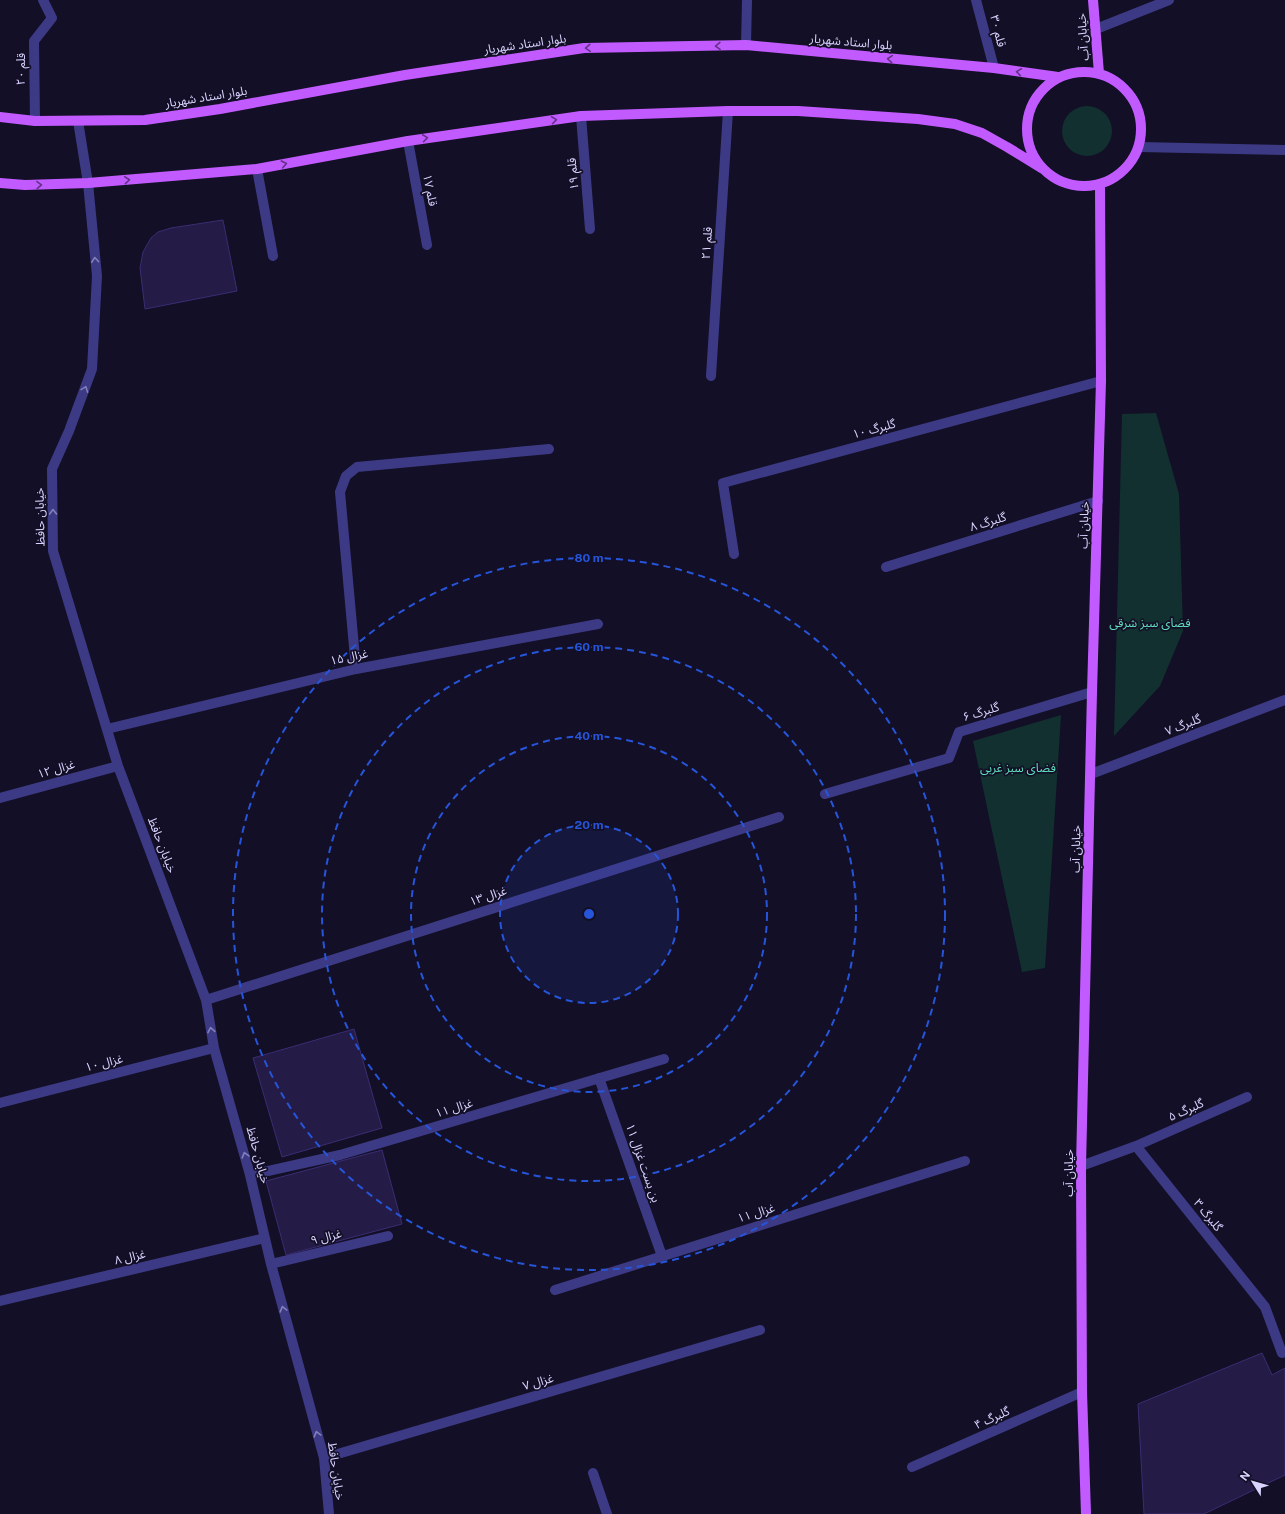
<svg xmlns="http://www.w3.org/2000/svg" width="1285" height="1514" font-family="'Public Sans','Noto Sans Arabic',sans-serif">
<style>
.green{fill:#12302f}
.building{fill:#241b47;stroke:#3b2d73}
.lines{fill:none;stroke-linecap:round;stroke-linejoin:round}
.minor{stroke:#3d3a85;stroke-width:10}
.major{stroke:#c25bff;stroke-width:10}
.oneway{stroke:#623188}
.oneway2{stroke:#837fbc}
.ring{fill:none;stroke:#2655da;stroke-width:2;stroke-dasharray:7 5}
.labels{text-anchor:middle;dominant-baseline:central;stroke-width:3.5;stroke-linejoin:round;paint-order:stroke}
.street-label{font-size:12px;fill:#d9d4ff;stroke:#130f26}
.park-label{font-size:12px;fill:#5fe0c0;stroke:#130f26}
.centre{fill:#2655da;stroke:#130f26;stroke-width:2}
.ring-label{font-size:12px;text-anchor:middle;font-weight:bold;fill:#2655da;stroke:#130f26;stroke-width:3.5;stroke-linejoin:round;paint-order:stroke}
</style>
<rect width="100%" height="100%" fill="#130f26"/>
<path class="green" d="M1062 131a25 25 0 1 1 50 0a25 25 0 1 1-50 0Z
M1156,413L1179,494L1183,631L1160,686L1114,736L1122,414Z
M1061,715L1045,968L1022,972L973,741Z"/>
<path class="building" d="M223,220L237,291L145,309L140,268L143,252L151,238L158,232L171,228Z
M354,1029L382,1128L282,1157L253,1058Z
M382,1150L402,1224L286,1255L266,1181Z
M1262,1353L1272,1375L1285,1368V1475L1204,1514H1144L1138,1404Z"/>
<g class="lines">
<path class="minor" d="M976,0L994,68
M1096,29L1169,0
M746,45L747,0
M581,116L590,229
M35,121L34,41L52,18L43,0
M78,121L88,183L97,276L92,369L69,431L52,469L53,551L118,766L206,1000L214,1048L250,1175L271,1264L324,1458L329,1514
M408,141L427,245
M1139,147L1285,150
M257,169L273,256
M711,376L728,111
M734,554L723,483L1101,381
M886,567L1098,501
M356,669L340,492L346,476L357,467L549,449
M107,729L356,669L598,624
M1091,774L1285,700
M825,794L949,758L959,732L1092,692
M0,798L118,766
M206,1000L779,817
M599,1078L662,1256
M0,1103L214,1048
M1136,1146L1247,1097
M1081,1166L1136,1146L1265,1307L1282,1353
M250,1175L340,1155L664,1059
M271,1264L388,1236
M555,1290L965,1161
M0,1301L265,1238
M324,1458L760,1330
M912,1467L1082,1392
M593,1473L607,1514"/>
<path class="major" d="M1093,0L1099,73
M1027 129a57 57 0 1 1 114 0a57 57 0 1 1-114 0Z
M0,117L35,121L145,120L220,109L405,75L584,48L746,45L994,68L1058,77
M0,183L25,185L88,183L257,169L408,141L581,116L728,111H798L918,119L955,124L982,133L1007,147L1043,169
M1086,1514L1082,1392L1081,1166L1092,692L1101,381L1100,184"/>
</g>
<defs><path id="oneway-chevron" d="M-2-3.5L2.5 0L-2 3.5" fill="none" stroke-width="1.6" stroke-linecap="round" stroke-linejoin="round"/></defs>
<g class="oneway">
<use href="#oneway-chevron" transform="translate(718 46) rotate(179)"/>
<use href="#oneway-chevron" transform="translate(588 48) rotate(177)"/>
<use href="#oneway-chevron" transform="translate(890 59) rotate(-175)"/>
<use href="#oneway-chevron" transform="translate(1019 72) rotate(-172)"/>
<use href="#oneway-chevron" transform="translate(554 120) rotate(-8)"/>
<use href="#oneway-chevron" transform="translate(425 138) rotate(-8)"/>
<use href="#oneway-chevron" transform="translate(284 164) rotate(-11)"/>
<use href="#oneway-chevron" transform="translate(127 180) rotate(-6)"/>
<use href="#oneway-chevron" transform="translate(39 185) rotate(-2)"/>
</g>
<g class="oneway2">
<use href="#oneway-chevron" transform="translate(95 260) rotate(-95)"/>
<use href="#oneway-chevron" transform="translate(85 389) rotate(-69)"/>
<use href="#oneway-chevron" transform="translate(53 512) rotate(-91)"/>
<use href="#oneway-chevron" transform="translate(211 1030) rotate(-100)"/>
<use href="#oneway-chevron" transform="translate(245 1155) rotate(-106)"/>
<use href="#oneway-chevron" transform="translate(283 1309) rotate(-105)"/>
<use href="#oneway-chevron" transform="translate(317 1434) rotate(-105)"/>
</g>
<circle cx="589" cy="914" r="89" fill="#2655da" fill-opacity=".12"/>
<g class="ring">
<circle cx="589" cy="914" r="89"/>
<circle cx="589" cy="914" r="178"/>
<circle cx="589" cy="914" r="267"/>
<circle cx="589" cy="914" r="356"/>
</g>
<g class="labels">
<g class="street-label">
<text transform="translate(998 31) rotate(76)">قلم ۳۰</text>
<text transform="translate(1083 37) rotate(-94)">خیابان آب</text>
<text transform="translate(851 42) rotate(5)">بلوار استاد شهریار</text>
<text transform="translate(525 44) rotate(-8)">بلوار استاد شهریار</text>
<text transform="translate(21 69) rotate(-90)">قلم ۲۰</text>
<text transform="translate(206 97) rotate(-9)">بلوار استاد شهریار</text>
<text transform="translate(573 174) rotate(-95)">قلم ۱۹</text>
<text transform="translate(430 190) rotate(79)">قلم ۱۷</text>
<text transform="translate(707 243) rotate(-86)">قلم ۲۱</text>
<text transform="translate(874 429) rotate(-15)">گلبرگ ۱۰</text>
<text transform="translate(40 517) rotate(-91)">خیابان حافظ</text>
<text transform="translate(988 522) rotate(-17)">گلبرگ ۸</text>
<text transform="translate(1084 525) rotate(-88)">خیابان آب</text>
<text transform="translate(349 657) rotate(-12)">غزال ۱۵</text>
<text transform="translate(981 712) rotate(-17)">گلبرگ ۶</text>
<text transform="translate(1183 725) rotate(-21)">گلبرگ ۷</text>
<text transform="translate(56 769) rotate(-16)">غزال ۱۲</text>
<text transform="translate(162 845) rotate(69)">خیابان حافظ</text>
<text transform="translate(1076 849) rotate(-89)">خیابان آب</text>
<text transform="translate(488 896) rotate(-18)">غزال ۱۳</text>
<text transform="translate(104 1063) rotate(-14)">غزال ۱۰</text>
<text transform="translate(454 1108) rotate(-17)">غزال ۱۱</text>
<text transform="translate(1186 1110) rotate(-24)">گلبرگ ۵</text>
<text transform="translate(258 1155) rotate(75)">خیابان حافظ</text>
<text transform="translate(643 1163) rotate(71)">بن بست غزال ۱۱</text>
<text transform="translate(1069 1173) rotate(-90)">خیابان آب</text>
<text transform="translate(756 1213) rotate(-17)">غزال ۱۱</text>
<text transform="translate(1208 1215) rotate(51)">گلبرگ ۳</text>
<text transform="translate(326 1237) rotate(-14)">غزال ۹</text>
<text transform="translate(130 1257) rotate(-13)">غزال ۸</text>
<text transform="translate(538 1382) rotate(-16)">غزال ۷</text>
<text transform="translate(992 1418) rotate(-24)">گلبرگ ۴</text>
<text transform="translate(336 1471) rotate(82)">خیابان حافظ</text>
</g>
<g class="park-label">
<text x="1150" y="623">فضای سبز شرقی</text>
<text x="1018" y="768">فضای سبز غربی</text>
</g>
</g>
<circle cx="589" cy="914" r="6" class="centre"/>
<g class="ring-label">
<text x="589" y="562">80 m</text>
<text x="589" y="651">60 m</text>
<text x="589" y="740">40 m</text>
<text x="589" y="829">20 m</text>
</g>
<g transform="translate(1253 1482) rotate(307)" stroke="#130f26" stroke-width="3" paint-order="stroke">
<path d="M0-3L7 15L0 10L-7 15Z" fill="#d9d4ff"/>
<text y="-6" font-size="11" font-weight="bold" text-anchor="middle" fill="#d9d4ff">N</text>
</g>
</svg>
